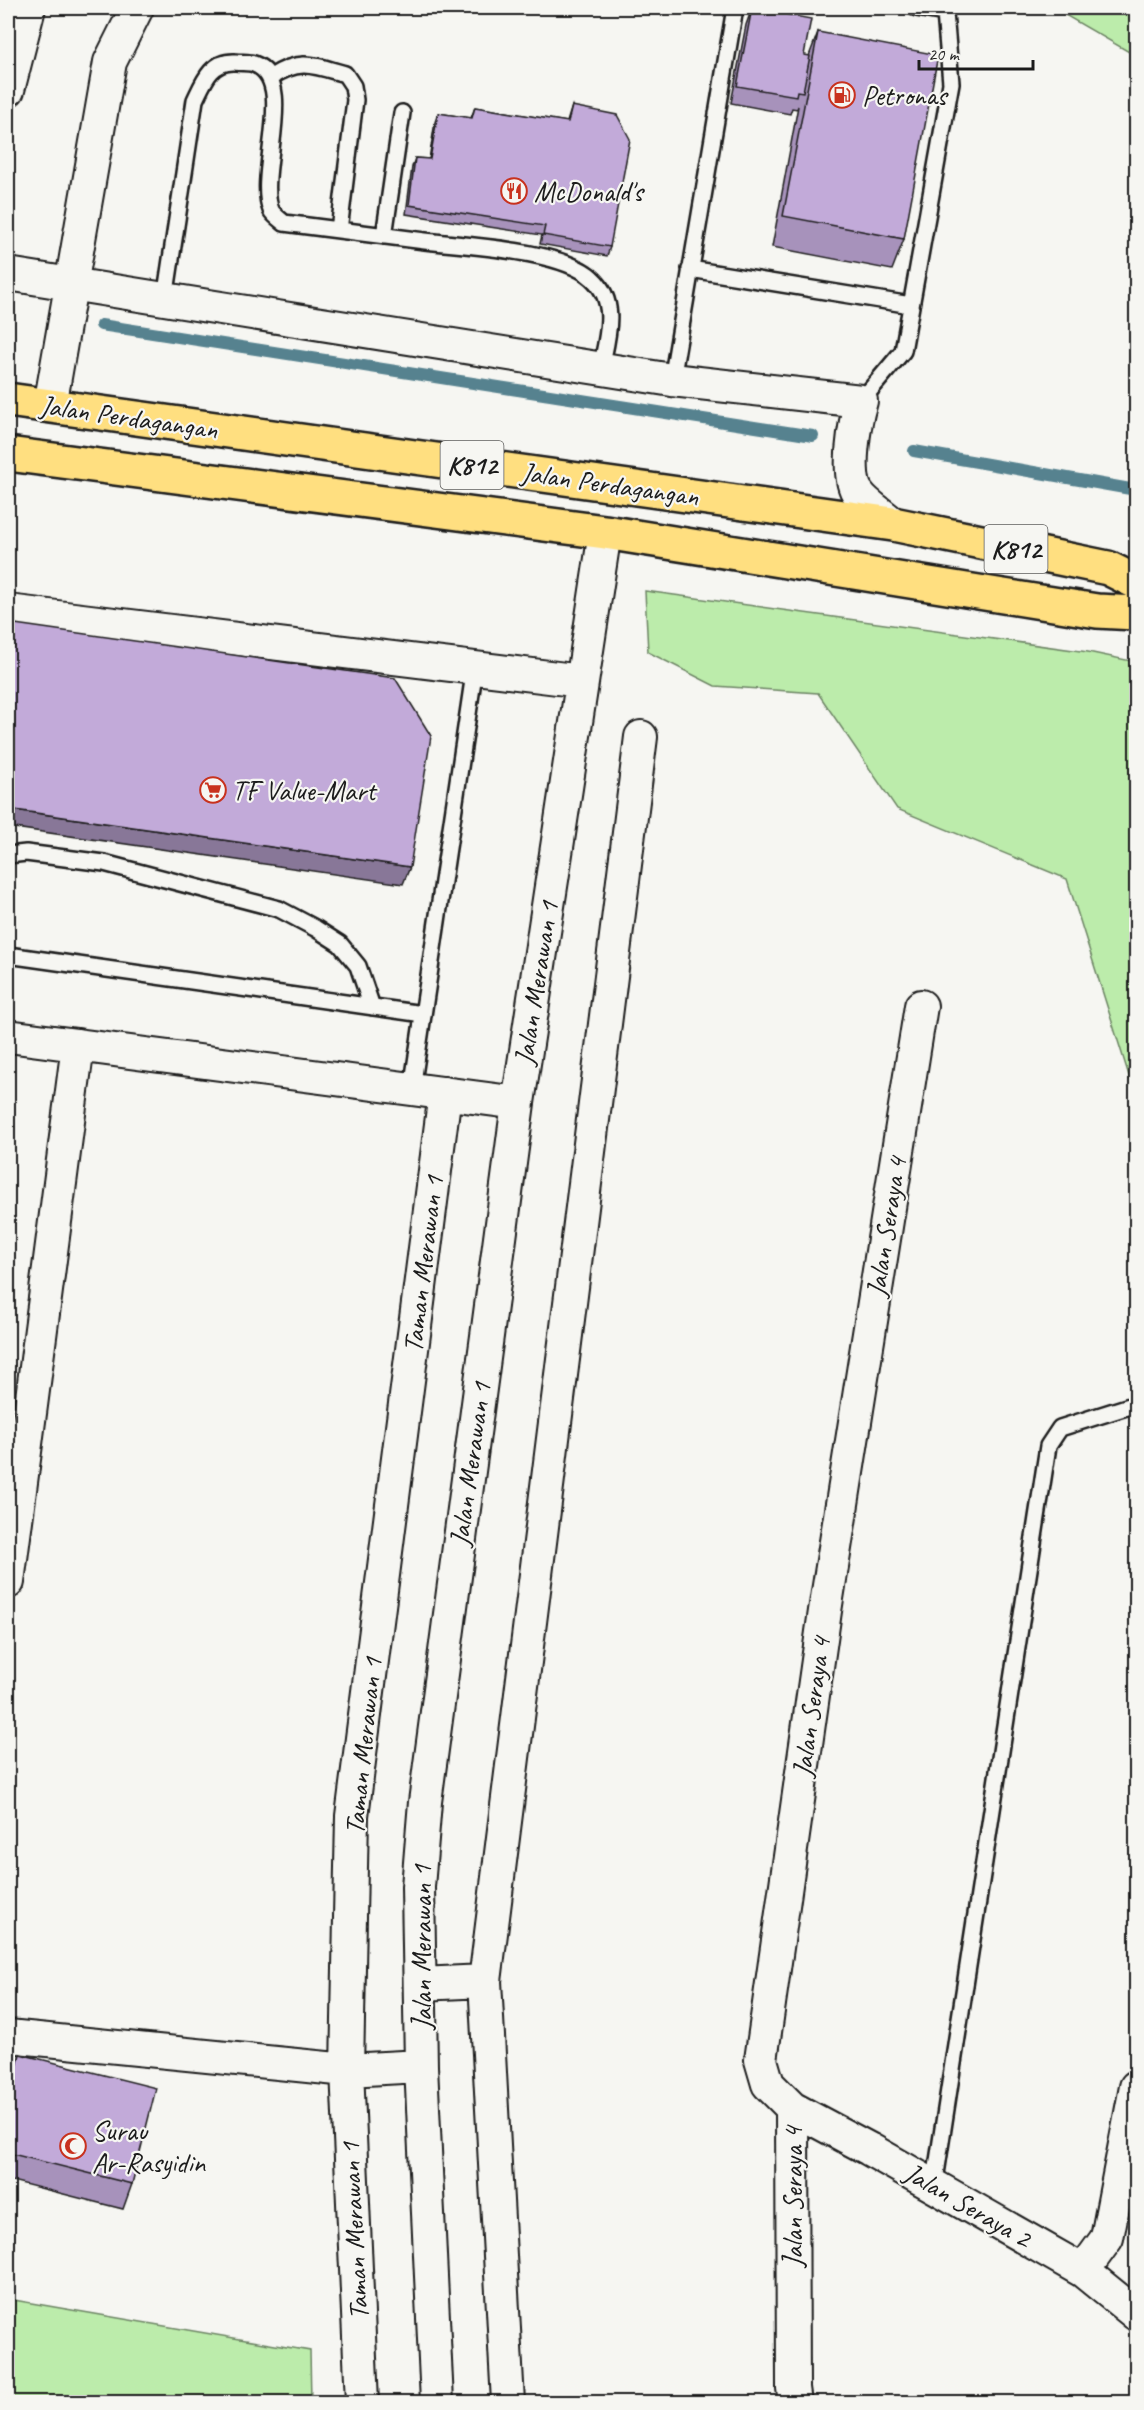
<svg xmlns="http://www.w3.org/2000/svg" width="1144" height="2410" font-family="Caveat,sans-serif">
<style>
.green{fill:#bcecab;stroke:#6c8464;stroke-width:1.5}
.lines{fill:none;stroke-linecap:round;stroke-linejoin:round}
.stream{stroke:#56828f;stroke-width:12}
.service-casing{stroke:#1c1c1c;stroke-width:20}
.minor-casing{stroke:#1c1c1c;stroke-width:36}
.primary-casing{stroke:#1c1c1c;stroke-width:38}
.service{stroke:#f6f6f2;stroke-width:15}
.minor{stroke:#f6f6f2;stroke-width:32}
.primary{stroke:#ffdf80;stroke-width:33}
.wall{fill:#a792bb;stroke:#1c1c1c;stroke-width:1.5}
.shaded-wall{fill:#887798;stroke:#1c1c1c;stroke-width:1.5}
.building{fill:#c2aad9;stroke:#1c1c1c;stroke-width:1.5}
.labels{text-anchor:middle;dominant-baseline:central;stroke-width:4.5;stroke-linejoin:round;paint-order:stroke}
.shield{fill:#f6f6f2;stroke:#5d5d5c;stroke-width:1.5}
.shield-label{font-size:27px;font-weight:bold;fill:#1c1c1c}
.poi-label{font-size:28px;fill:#1c1c1c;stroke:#f6f6f2;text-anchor:start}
.street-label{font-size:28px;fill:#1c1c1c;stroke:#f6f6f2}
</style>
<rect width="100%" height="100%" fill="#f6f6f2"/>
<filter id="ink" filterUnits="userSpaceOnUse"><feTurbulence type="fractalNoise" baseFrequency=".0167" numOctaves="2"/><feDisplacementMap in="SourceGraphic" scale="12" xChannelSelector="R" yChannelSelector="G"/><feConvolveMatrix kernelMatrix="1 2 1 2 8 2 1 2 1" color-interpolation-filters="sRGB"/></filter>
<g filter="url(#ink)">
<path class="green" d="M1067,8H1136V56L1065,15Z
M645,591L1088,652L1136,662V1098L1067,879L897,809L818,693L715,686L648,652Z
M8,2299L310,2351L311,2402H8Z"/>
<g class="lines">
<path class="stream" d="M101,325L813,436
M914,451L1136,490"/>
<g class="service-casing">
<path id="service" d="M271,77C300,58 313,65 345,74L353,86L355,100L339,230
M384,236L402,113
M690,269L911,305
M165,299L195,100C204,81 211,61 235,62C241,63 249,62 254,64C298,80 256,174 271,210C273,215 280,219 284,223C331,229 378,235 425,241C467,246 562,250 592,278C619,302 607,338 601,368
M672,380L735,8
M861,401L903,351L951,83L945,13L916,8
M8,855L26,853L104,863L279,909L315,928L340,944L358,966L372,1007
M8,955L423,1014
M412,1089L475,667
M934,2187L1048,1446L1060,1428L1136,1404"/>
</g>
<g class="minor-casing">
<path id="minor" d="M8,90L29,8
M8,274L672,380L861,401C855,421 845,476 858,493C866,505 883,514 893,524
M50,406L110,62L137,8
M8,611L582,681
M921,1006L825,1611L761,2060L768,2084L792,2108L869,2149L1083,2271L1136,2314
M8,1036L518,1103
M8,1582L78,1045
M420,1984L485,1981
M8,2036L347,2070L421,2066
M792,2108L793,2388L795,2402
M1083,2271L1107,2238L1136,2087
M362,2402L347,2070L352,1816L445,1093
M437,2402L421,2066L418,1887L425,1802L518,1103L605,532
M508,2402L485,1981L641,737"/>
</g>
<g class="primary-casing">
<path id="primary" d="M8,400L893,524L1108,568L1136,582
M8,454L605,532L1097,611L1136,613"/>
</g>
<use href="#service" class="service"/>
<use href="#minor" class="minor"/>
<use href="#primary" class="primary"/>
</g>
<path class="wall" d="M752,8L804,55L809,56L818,32L904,239L892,270L772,247L798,106L797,109L792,108L790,114L731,103L746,25Z
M572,106L610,247L607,256L540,244L542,235L406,214L412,167L415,158L429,159L435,122L438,113L471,118L475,107L567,122Z
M20,2054L132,2184L123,2209L8,2180V2094L11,2079Z"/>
<path class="shaded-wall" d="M992,8H1008L1007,9Z
M8,809L410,867L403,884L8,827Z"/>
<path class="building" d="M752,8L811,19L804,55L810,56L803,92L797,91L796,96L737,86Z
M818,32L938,55L904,239L783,216Z
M572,106L617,115L630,139L610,247L543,235L545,226L409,205L415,158L430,159L438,113L472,118L475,107L568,122Z
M8,623L395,678L431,736L410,867L8,809Z
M20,2054L156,2088L132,2184L8,2153V2105Z"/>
</g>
<defs>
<g id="fuel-ring" transform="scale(1.35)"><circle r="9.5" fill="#f6f6f2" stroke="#c8321e" stroke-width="1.5"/><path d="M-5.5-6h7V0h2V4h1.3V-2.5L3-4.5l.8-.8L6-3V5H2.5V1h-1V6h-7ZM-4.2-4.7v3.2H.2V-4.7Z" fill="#c8321e"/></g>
<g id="restaurant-ring" transform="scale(1.35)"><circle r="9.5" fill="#f6f6f2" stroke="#c8321e" stroke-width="1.5"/><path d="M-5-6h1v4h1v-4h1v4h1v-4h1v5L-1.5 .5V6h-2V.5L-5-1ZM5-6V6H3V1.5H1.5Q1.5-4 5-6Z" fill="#c8321e"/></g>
<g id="supermarket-ring" transform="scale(1.35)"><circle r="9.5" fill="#f6f6f2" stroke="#c8321e" stroke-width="1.5"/><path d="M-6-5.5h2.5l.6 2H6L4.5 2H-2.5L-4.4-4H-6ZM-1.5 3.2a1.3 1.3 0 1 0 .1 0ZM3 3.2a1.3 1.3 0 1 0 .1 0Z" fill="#c8321e"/></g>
<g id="mosque-ring" transform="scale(1.35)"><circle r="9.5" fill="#f6f6f2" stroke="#c8321e" stroke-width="1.5"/><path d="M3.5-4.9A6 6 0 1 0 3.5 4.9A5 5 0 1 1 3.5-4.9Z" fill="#c8321e"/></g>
</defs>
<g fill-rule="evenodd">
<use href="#fuel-ring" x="842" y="95"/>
<use href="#restaurant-ring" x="514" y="191"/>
<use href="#supermarket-ring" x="213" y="790"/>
<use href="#mosque-ring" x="73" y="2146"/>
</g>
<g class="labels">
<g class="shield">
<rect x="440.5" y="441" width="63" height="48" rx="4.5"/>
<rect x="984.5" y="525" width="63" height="48" rx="4.5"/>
</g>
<g class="shield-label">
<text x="472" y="465">K812</text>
<text x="1016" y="549">K812</text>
</g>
<g class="poi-label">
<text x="862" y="95">Petronas</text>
<text x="534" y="191">McDonald's</text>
<text x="232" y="790">TF Value-Mart</text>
<text x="92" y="2130">Surau<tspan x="92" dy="32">Ar-Rasyidin</tspan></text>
</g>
<g class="street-label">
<text transform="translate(129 417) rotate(8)">Jalan Perdagangan</text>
<text transform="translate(610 484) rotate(8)">Jalan Perdagangan</text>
<text transform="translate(536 983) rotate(-81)">Jalan Merawan 1</text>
<text transform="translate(886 1227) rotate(-81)">Jalan Seraya 4</text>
<text transform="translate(423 1264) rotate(-83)">Taman Merawan 1</text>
<text transform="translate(470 1464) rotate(-82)">Jalan Merawan 1</text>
<text transform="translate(811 1707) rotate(-82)">Jalan Seraya 4</text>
<text transform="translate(363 1746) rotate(-84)">Taman Merawan 1</text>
<text transform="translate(421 1947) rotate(-90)">Jalan Merawan 1</text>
<text transform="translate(792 2197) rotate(-90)">Jalan Seraya 4</text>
<text transform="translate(968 2205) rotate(30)">Jalan Seraya 2</text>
<text transform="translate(354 2231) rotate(-93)">Taman Merawan 1</text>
</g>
</g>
<rect width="1144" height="2410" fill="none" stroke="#f6f6f2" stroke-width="30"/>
<rect x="15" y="15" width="1114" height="2380" fill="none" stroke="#1c1c1c" stroke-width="2" filter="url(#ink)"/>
<path d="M919 60v9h114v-9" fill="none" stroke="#1c1c1c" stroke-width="3"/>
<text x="928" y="60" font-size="18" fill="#1c1c1c" stroke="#f6f6f2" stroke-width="4.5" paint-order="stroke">20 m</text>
</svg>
